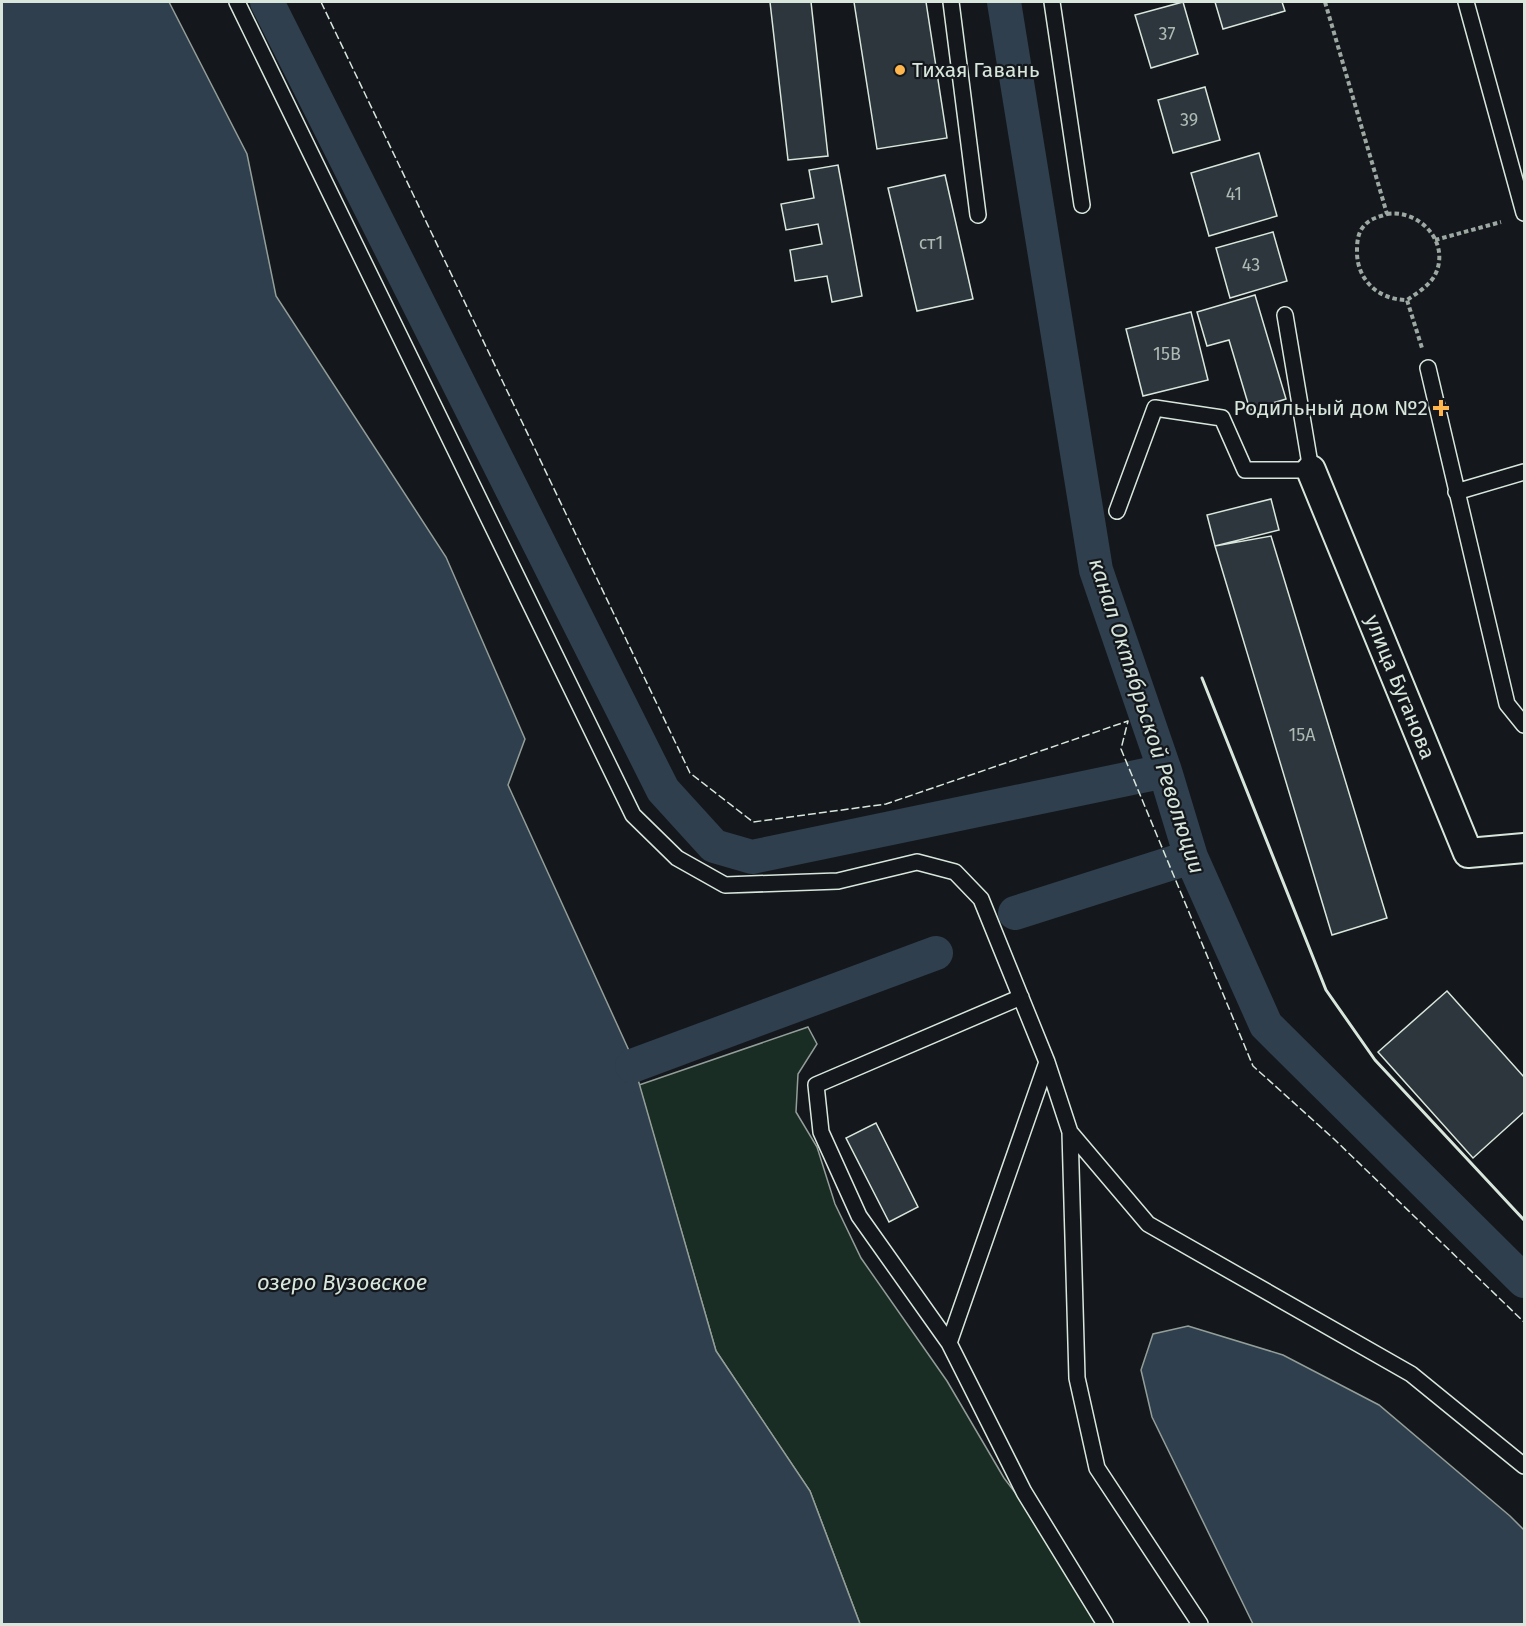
<svg xmlns="http://www.w3.org/2000/svg" width="1526" height="1626" font-family="'Fira Sans',sans-serif">
<style>
.green{fill:#1a2d24;stroke:#939e99;stroke-width:1.5}
.water{fill:#2f3f4d;stroke:#939e99;stroke-width:1.5}
.lines{fill:none;stroke-linecap:round;stroke-linejoin:round}
.canal{stroke:#2f3f4d;stroke-width:34}
.building{fill:#2c363c;stroke:#d8e6dc;stroke-width:1.5}
.service-casing{stroke:#d8e6dc;stroke-width:18}
.minor-casing{stroke:#d8e6dc;stroke-width:32}
.path{stroke:#9da8a2;stroke-width:4;stroke-dasharray:4.5 3;stroke-linecap:butt}
.service{stroke:#14181c;stroke-width:15}
.minor{stroke:#14181c;stroke-width:28}
.fence{stroke:#d8e6dc;stroke-width:1.5;stroke-dasharray:8 3;stroke-linecap:butt}
.wall{stroke:#d8e6dc;stroke-width:3}
.poi-dot{fill:#ffb74d;stroke:#14181c;stroke-width:2}
.labels{text-anchor:middle;dominant-baseline:central;stroke-width:4.5;stroke-linejoin:round;paint-order:stroke}
.number-label{font-size:18px;fill:#adbab4}
.poi-label{font-size:21px;fill:#d8e6dc;stroke:#14181c;text-anchor:start}
.street-label{font-size:21px;fill:#d8e6dc;stroke:#14181c}
.water-label{font-size:22px;font-style:italic;fill:#d8e6dc;stroke:#14181c}
</style>
<rect width="100%" height="100%" fill="#14181c"/>
<path class="green" d="M808,1027L817,1044L798,1074L796,1112L817,1147L835,1204L861,1258L947,1381L1004,1478L1052,1541L1097,1624H860L810,1491L716,1351L639,1085Z"/>
<path class="water" d="M2,2H169L247,154L276,296L446,557L525,739L508,785L631,1055L716,1351L810,1491L860,1624H2Z
M1188,1326L1283,1355L1379,1405L1510,1516L1524,1530V1624H1253L1152,1417L1141,1370L1153,1334Z"/>
<g class="lines">
<path class="canal" d="M267,2L663,790L714,846L752,857L1165,771
M1004,2L1096,570L1165,771L1191,857L1266,1025L1524,1281
M1015,913L1191,857
M632,1066L936,953"/>
</g>
<path class="building" d="M770,2H811L828,156L788,160Z
M854,2H926L947,138L877,149Z
M1183,2L1198,54L1151,68L1135,15Z
M1215,2H1282L1285,11L1223,29Z
M1205,87L1220,140L1173,153L1158,100Z
M1259,153L1277,216L1209,236L1191,173Z
M838,165L862,296L832,302L827,276L795,281L790,250L822,244L818,224L786,230L781,204L814,198L809,170Z
M945,175L973,299L917,311L888,188Z
M1273,232L1287,281L1230,298L1216,248Z
M1255,295L1286,399L1250,410L1229,340L1207,346L1197,312Z
M1191,312L1208,380L1143,396L1126,329Z
M1271,499L1279,530L1215,546L1207,515Z
M1271,536L1387,918L1332,935L1215,546Z
M1447,991L1524,1077V1112L1473,1158L1378,1052Z
M876,1123L918,1207L889,1222L846,1138Z"/>
<g class="lines">
<g class="service-casing">
<path id="service" d="M237,2L633,815L677,858L725,885L838,881L917,862L955,872L981,899L1047,1062L949,1343
M951,2L978,215
M1052,2L1082,205
M1466,2L1524,213
M1428,368L1507,704L1524,725
M1456,492L1524,472
M1117,511L1155,408L1222,418L1245,470H1311L1285,315
M1021,997L816,1085L821,1132L859,1216L949,1343L1024,1492L1105,1624
M1047,1062L1070,1132L1148,1224L1411,1374L1524,1466
M1070,1132L1077,1378L1097,1468L1200,1624"/>
</g>
<g class="minor-casing">
<path id="minor" d="M1311,470L1468,853L1524,848"/>
</g>
<path class="path" d="M1325,2L1387,214C1378,217 1369,219 1363,227C1358,233 1357,242 1357,250C1356,279 1378,300 1407,300L1422,348
M1387,214C1420,209 1451,243 1435,275C1429,286 1417,293 1407,300
M1435,240L1501,222"/>
<use href="#service" class="service"/>
<use href="#minor" class="minor"/>
<path class="fence" d="M321,2L690,773L753,822L886,804L1128,721L1121,749L1253,1066L1334,1139L1524,1322"/>
<path class="wall" d="M1202,678L1326,990L1375,1060L1524,1220"/>
</g>
<g class="poi-dot">
<circle cx="900" cy="70" r="6"/>
<path d="M1438 399h6v6h6v6h-6v6h-6v-6h-6v-6h6z"/>
</g>
<g class="labels">
<g class="number-label">
<text x="1167" y="34">37</text>
<text x="1189" y="120">39</text>
<text x="1234" y="194">41</text>
<text x="931" y="243">ст1</text>
<text x="1251" y="265">43</text>
<text x="1167" y="354">15В</text>
<text x="1302" y="735">15А</text>
</g>
<g class="poi-label">
<text x="912" y="70">Тихая Гавань</text>
<text x="1428" y="408" text-anchor="end">Родильный дом №2</text>
</g>
<g class="street-label">
<text transform="translate(1400 687) rotate(68)">улица Буганова</text>
</g>
<g class="water-label">
<text transform="translate(1147 716) rotate(72)">канал Октябрьской Революции</text>
<text x="342" y="1282">озеро Вузовское</text>
</g>
</g>
<rect width="1526" height="1626" fill="none" stroke="#d8e6dc" stroke-width="6"/>
</svg>
